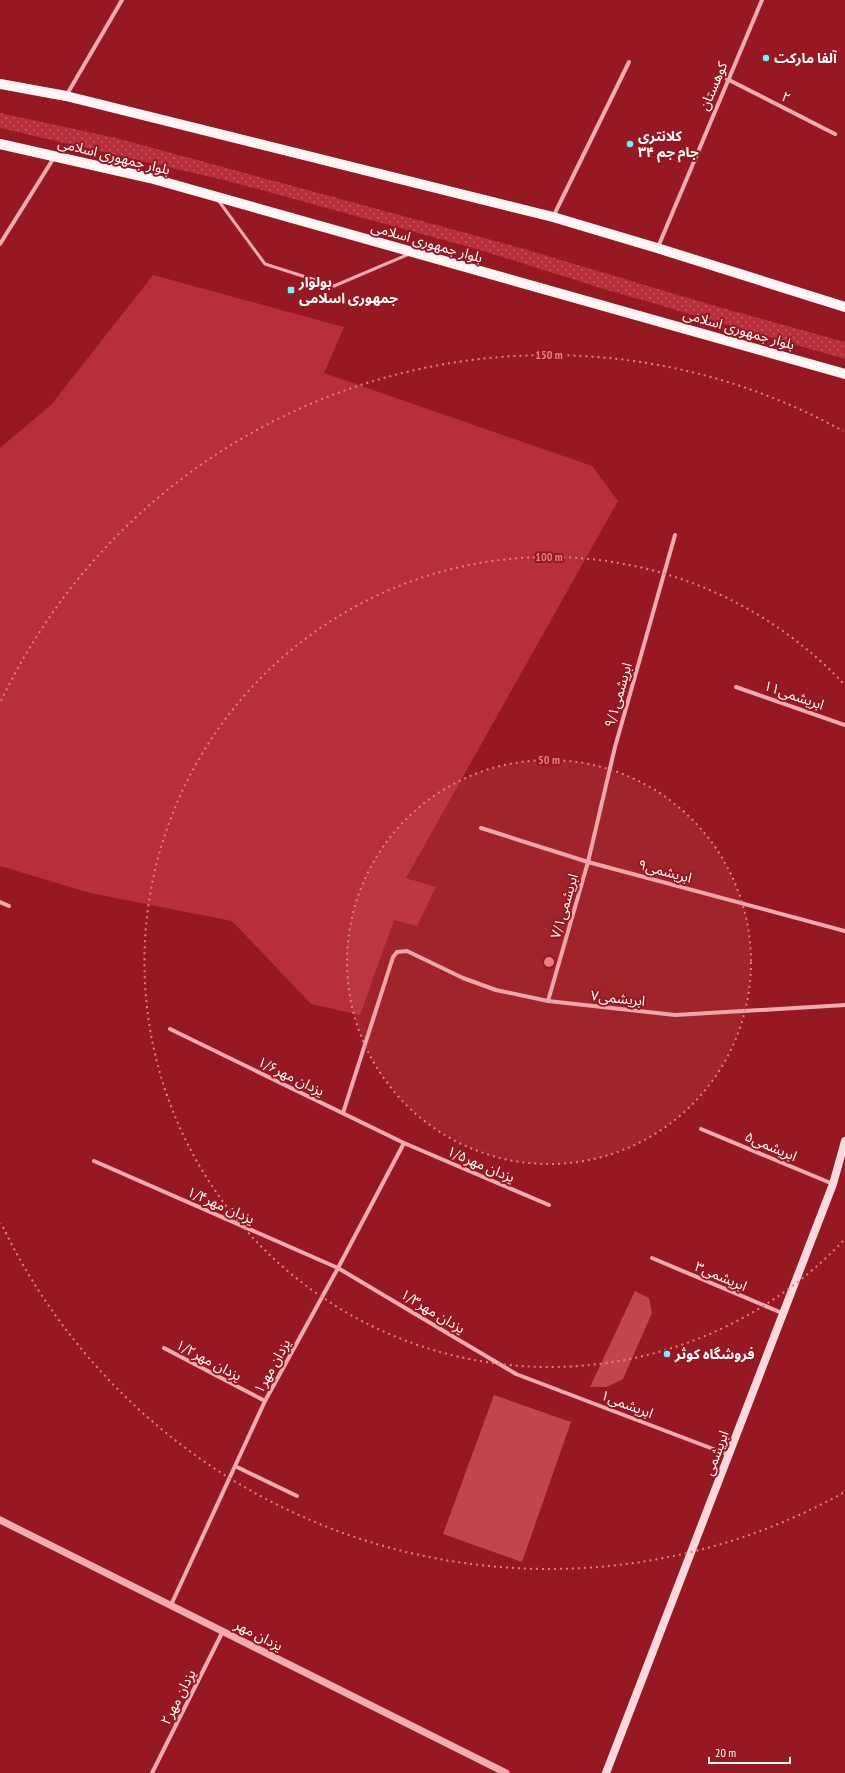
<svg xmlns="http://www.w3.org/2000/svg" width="845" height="1773" font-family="'PT Sans Narrow','Noto Sans Arabic',sans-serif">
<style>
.grass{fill:url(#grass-dots)}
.green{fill:#b62f3b}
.building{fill:#bf4550}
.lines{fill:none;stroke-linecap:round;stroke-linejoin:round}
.service{stroke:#f1abb1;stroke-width:3}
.minor{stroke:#f1abb1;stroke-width:4}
.tertiary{stroke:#f1abb1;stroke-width:7}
.secondary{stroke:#fbd9dc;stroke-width:8}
.primary{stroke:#fff5f5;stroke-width:10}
.ring{fill:none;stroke:#e67e7e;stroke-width:2;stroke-dasharray:2 4}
.poi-dot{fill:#6bf4ff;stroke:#961822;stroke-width:1.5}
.labels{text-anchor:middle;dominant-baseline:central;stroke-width:4;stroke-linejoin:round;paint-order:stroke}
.poi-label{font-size:14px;font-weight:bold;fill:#fff;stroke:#961822;text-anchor:start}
.street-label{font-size:14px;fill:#fff;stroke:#961822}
.centre{fill:#e67e7e;stroke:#961822;stroke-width:2}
.ring-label{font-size:12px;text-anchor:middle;font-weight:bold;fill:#e67e7e;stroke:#961822;stroke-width:4;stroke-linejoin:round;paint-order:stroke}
</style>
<defs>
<pattern id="grass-dots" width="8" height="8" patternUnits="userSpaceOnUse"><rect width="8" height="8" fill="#b62f3b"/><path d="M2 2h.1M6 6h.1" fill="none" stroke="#c55962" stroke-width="1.8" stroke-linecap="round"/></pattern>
</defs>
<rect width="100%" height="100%" fill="#961822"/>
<path class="grass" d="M0,113L116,138L521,248L708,304L845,342V359L604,289L480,250L228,181L0,128Z"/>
<path class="green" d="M153,275L344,327L324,373L592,466L618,501L406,878L436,887L417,926L394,920L360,1015L311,1004L232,921L90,893L0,866V448L51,405Z"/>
<path class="building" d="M635,1291L649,1298L652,1313L623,1379L607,1387H590Z
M494,1395L571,1422L522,1562L443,1534Z"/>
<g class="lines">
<path class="service" d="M218,200L265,264L334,286L409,254"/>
<path class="minor" d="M727,79L835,134
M66,96L122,0
M553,217L629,62
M0,244L55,156
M658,247L762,0
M736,687L845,725
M481,828L588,862L845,931
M0,902L9,906
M548,1001L588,862L615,747L675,535
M170,1029L404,1143L549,1205
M343,1113L393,957L397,952L407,951L463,978L496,990L548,1001L675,1015L845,1005
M701,1129L833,1184
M94,1161L338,1268L516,1374L729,1455
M652,1258L782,1313
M164,1348L265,1401
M235,1466L297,1496
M171,1605L265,1401L338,1268L404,1143
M152,1773L223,1631"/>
<path class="tertiary" d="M0,1520L506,1773"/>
<path class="secondary" d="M606,1773L833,1184L845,1141"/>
<path class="primary" d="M0,84L66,96L553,217L657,248L845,307
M0,144L150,178L845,374"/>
</g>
<circle cx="549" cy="962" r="202" fill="#e67e7e" fill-opacity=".12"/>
<g class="ring">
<circle cx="549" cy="962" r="202"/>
<path d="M843 1241A405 405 0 1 1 843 683"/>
<path d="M843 1493A607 607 0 0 1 1 1223M1 701A607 607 0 0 1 843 431"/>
</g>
<g class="poi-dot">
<circle cx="766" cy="58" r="4"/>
<circle cx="630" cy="144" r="4"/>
<rect x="287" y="286" width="8" height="8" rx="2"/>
<circle cx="667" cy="1354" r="4"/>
</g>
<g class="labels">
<g class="poi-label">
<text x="774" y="58">آلفا مارکت</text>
<text x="638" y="136">کلانتری<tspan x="638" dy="16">۳۴ جام جم</tspan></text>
<text x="299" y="282">بولوار<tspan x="299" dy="16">جمهوری اسلامی</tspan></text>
<text x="675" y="1354">فروشگاه کوثر</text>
</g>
<g class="street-label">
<text transform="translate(713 86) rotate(-67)">کوهستان</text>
<text transform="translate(786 97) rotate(27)">۲</text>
<text transform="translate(114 156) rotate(14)">بلوار جمهوری اسلامی</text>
<text transform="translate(427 242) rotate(16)">بلوار جمهوری اسلامی</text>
<text transform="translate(739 329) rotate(16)">بلوار جمهوری اسلامی</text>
<text transform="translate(618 695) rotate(-74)">۹/۱ابریشمی</text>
<text transform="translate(794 695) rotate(19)">ابریشمی۱۱</text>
<text transform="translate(665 871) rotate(15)">ابریشمی۹</text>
<text transform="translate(564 906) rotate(-74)">ابریشمی۷/۱</text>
<text transform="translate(618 998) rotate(6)">ابریشمی۷</text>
<text transform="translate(291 1076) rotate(26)">۱/۶یزدان مهر</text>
<text transform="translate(771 1146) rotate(23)">ابریشمی۵</text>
<text transform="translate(481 1164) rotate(23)">۱/۵یزدان مهر</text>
<text transform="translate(221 1205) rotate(24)">۱/۴یزدان مهر</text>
<text transform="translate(721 1276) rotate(23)">ابریشمی۳</text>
<text transform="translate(433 1311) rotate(31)">۱/۳یزدان مهر</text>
<text transform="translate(209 1360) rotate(28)">۱/۲یزدان مهر</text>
<text transform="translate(272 1366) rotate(-61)">یزدان مهر۱</text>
<text transform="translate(627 1404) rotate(21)">ابریشمی۱</text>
<text transform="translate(716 1453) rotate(-69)">ابریشمی</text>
<text transform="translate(259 1635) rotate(27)">یزدان مهر</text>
<text transform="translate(178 1697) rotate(-63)">یزدان مهر۲</text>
</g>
</g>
<circle cx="549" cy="962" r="6" class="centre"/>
<g class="ring-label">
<text x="549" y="359">150 m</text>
<text x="549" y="561">100 m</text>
<text x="549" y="764">50 m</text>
</g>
<path d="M709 1757v6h81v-6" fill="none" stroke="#ffffff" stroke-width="2"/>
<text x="715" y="1757" font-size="12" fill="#ffffff" stroke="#961822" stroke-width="3" paint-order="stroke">20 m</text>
</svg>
